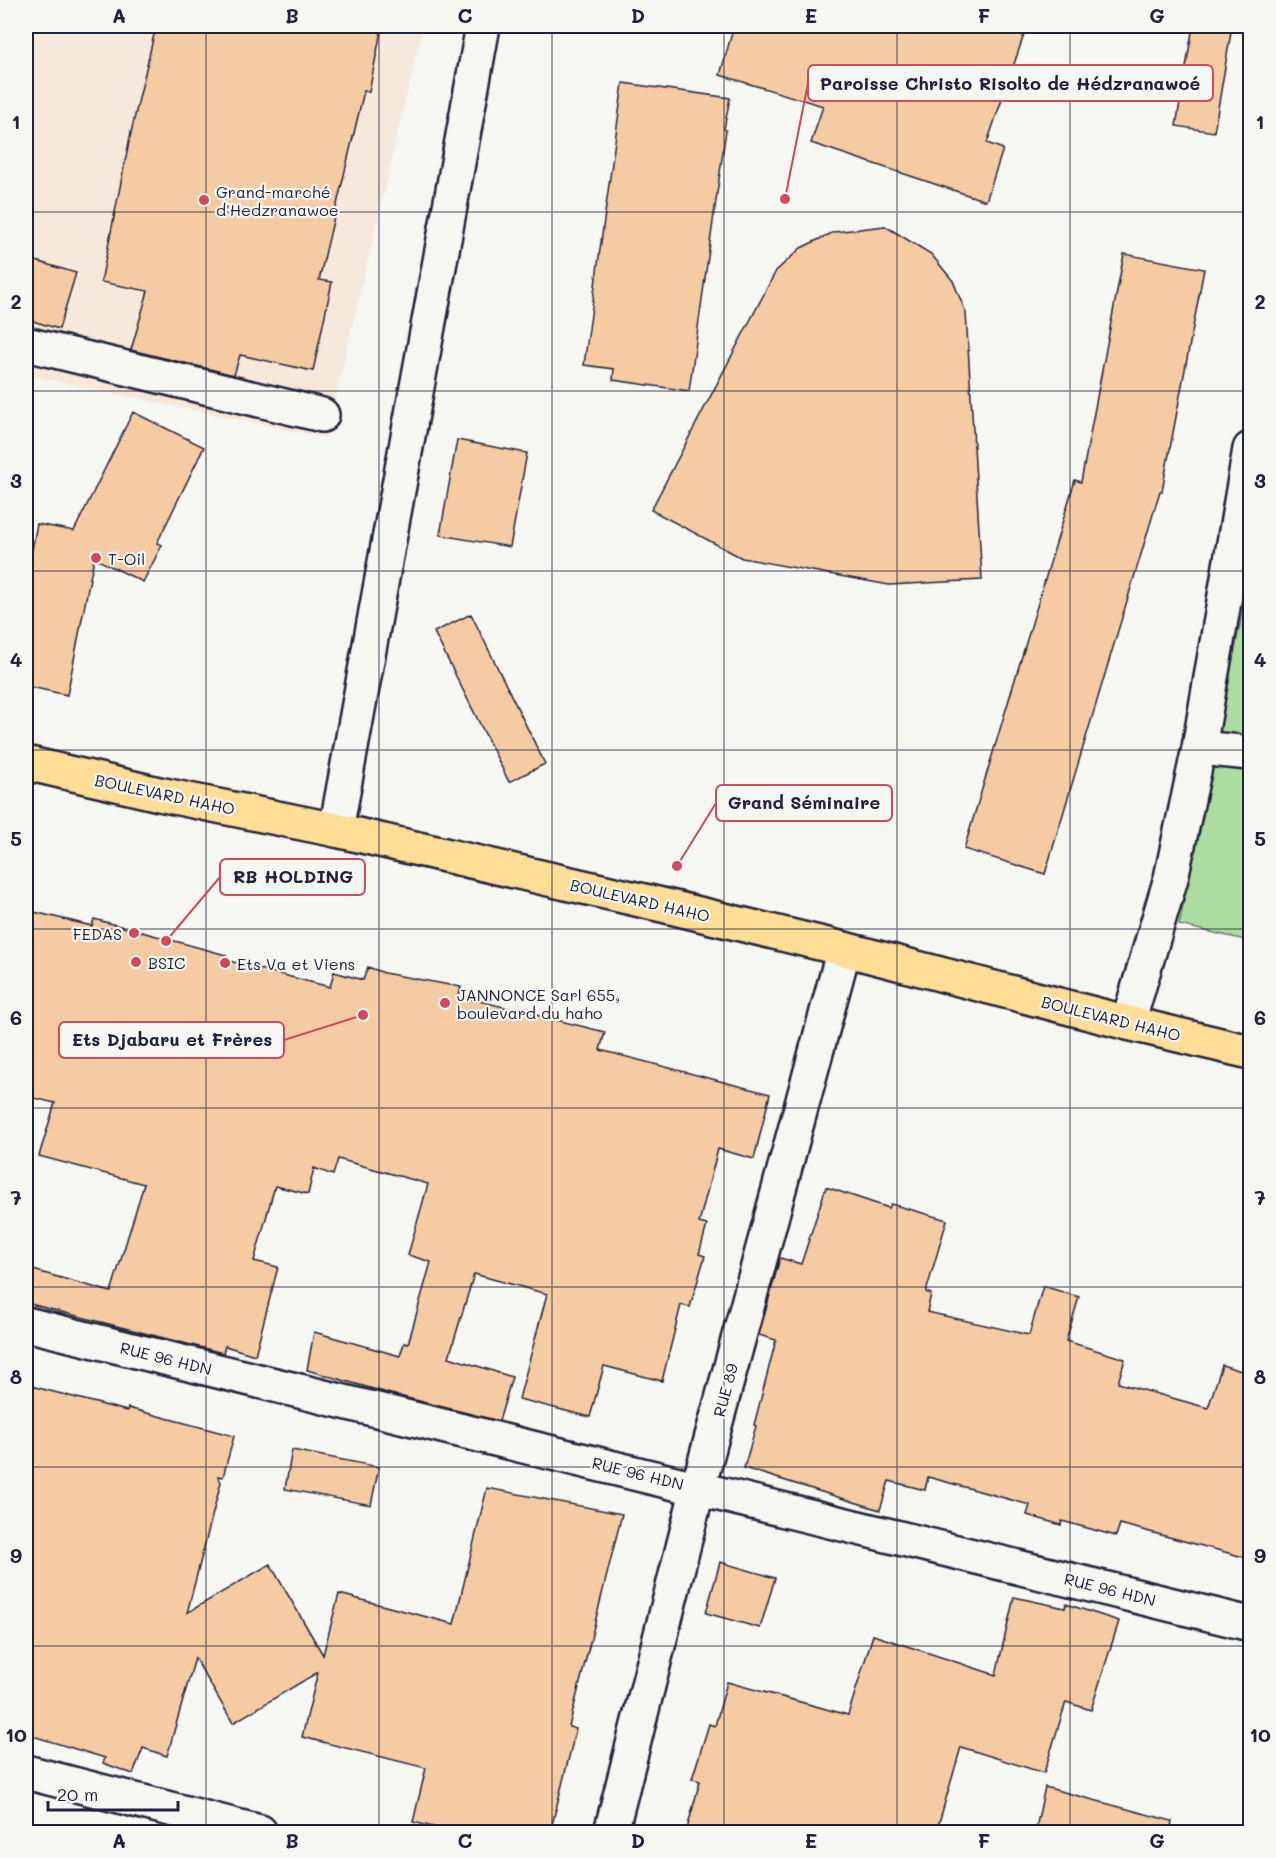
<svg xmlns="http://www.w3.org/2000/svg" width="1276" height="1858" font-family="Mali,sans-serif">
<style>
.built{fill:#f6e9db}
.green{fill:#aadd9f;stroke:#66806d;stroke-width:1.5}
.building{fill:#f5cba4;stroke:#22223b;stroke-width:1.5}
.lines{fill:none;stroke-linecap:round;stroke-linejoin:round}
.minor-casing{stroke:#22223b;stroke-width:38}
.major-casing{stroke:#22223b;stroke-width:38}
.minor{stroke:#f6f6f2;stroke-width:33}
.major{stroke:#fedd96;stroke-width:33}
.grid{fill:none;stroke:#22223b;stroke-width:1.5;stroke-opacity:0.55}
.poi-dot{fill:#d1495b;stroke:#f6f6f2;stroke-width:2}
.labels{text-anchor:middle;dominant-baseline:central;stroke-width:4.5;stroke-linejoin:round;paint-order:stroke}
.poi-label{font-size:16px;fill:#22223b;stroke:#f6f6f2;text-anchor:start}
.street-label{font-size:16px;fill:#22223b;stroke:#f6f6f2}
.leader{fill:none;stroke:#d1495b;stroke-width:2}
.callout-dot{fill:#d1495b;stroke:#f6f6f2;stroke-width:2}
.callout{fill:#f6f6f2;stroke:#d1495b;stroke-width:2}
.callout-label{font-size:18px;text-anchor:middle;font-weight:bold;fill:#22223b}
.neatline{fill:none;stroke:#22223b;stroke-width:2}
.grid-label{font-size:20px;text-anchor:middle;font-weight:bold;fill:#22223b}
</style>
<rect width="100%" height="100%" fill="#f6f6f2"/>
<filter id="ink" filterUnits="userSpaceOnUse"><feTurbulence type="fractalNoise" baseFrequency=".0167" numOctaves="2"/><feDisplacementMap in="SourceGraphic" scale="12" xChannelSelector="R" yChannelSelector="G"/><feConvolveMatrix kernelMatrix="1 2 1 2 8 2 1 2 1" color-interpolation-filters="sRGB"/></filter>
<g filter="url(#ink)">
<path class="built" d="M26,26H423L326,438L26,375Z"/>
<path class="green" d="M1250,575V941L1179,925Z"/>
<path class="building" d="M156,26H382L369,92L364,91L319,280L332,282L313,371L240,355L234,375L131,350L148,291L101,282L130,137Z
M734,26H1027L987,143L1003,149L986,201L811,143L823,106L720,75Z
M1193,26H1232L1214,132L1176,126Z
M623,83L730,98L724,129L726,130L689,391L613,380L614,369L584,365Z
M885,226L931,254L953,281L966,313L982,580L889,585L742,558L651,510L776,271L801,248L834,232Z
M1124,254L1204,269L1162,491H1160L1045,874L964,849L1075,480L1081,482Z
M26,258L76,273L59,329L26,319Z
M133,412L204,447L157,543L162,545L143,582L94,558L67,695L26,686V582L37,524L74,531Z
M457,440L527,453L510,547L440,535Z
M471,614L545,764L509,782L434,632Z
M26,910L92,926L94,919L226,955L225,960L330,987L334,972L363,980L368,967L384,973L461,987L459,996L605,1032L600,1050L770,1094L754,1159L718,1149L699,1223L707,1225L699,1254L705,1256L690,1307L681,1305L662,1381L604,1366L590,1417L519,1399L547,1294L474,1274L449,1357L512,1377L499,1421L391,1394L307,1370L314,1332L400,1356L404,1343L408,1344L431,1262L408,1255L428,1184L338,1159L333,1175L314,1168L308,1194L275,1186L254,1261L278,1267L255,1355L225,1346L223,1353L26,1303V1268L111,1292L144,1184L39,1156L55,1103L26,1096Z
M826,1187L889,1208L891,1204L947,1220L926,1292L931,1294L927,1312L1029,1335L1043,1286L1079,1297L1066,1341L1125,1359L1118,1383L1208,1408L1222,1365L1251,1374V1559L1120,1524L1116,1536L1062,1521L1061,1525L1027,1515L1030,1505L928,1477L925,1490L889,1481L880,1510L744,1468L756,1426L754,1425L776,1340L759,1335L780,1258L801,1264Z
M31,1386L127,1411L128,1408L234,1436L223,1477L218,1476L221,1482L187,1613L270,1564L323,1655L339,1594L454,1624L487,1488L622,1514L569,1727L576,1729L550,1833H457L413,1822L426,1768L302,1737L318,1672L233,1723L195,1658L167,1756L143,1748L133,1774L103,1763L105,1758L26,1734V1407Z
M292,1450L379,1467L371,1505L285,1489Z
M720,1562L775,1578L760,1628L706,1613Z
M1014,1597L1065,1608L1066,1604L1119,1621L1091,1710L1066,1702L1044,1773L961,1747L936,1833H686L700,1781L692,1779L709,1724L715,1726L727,1682L848,1715L873,1635L996,1675Z
M1045,1787L1172,1821L1170,1833H1035Z"/>
<g class="lines">
<g class="minor-casing">
<path id="minor" d="M26,344L322,415
M1199,748L1250,753
M336,830L483,26
M1128,1023L1171,878L1199,748L1250,449
M26,1324L1250,1624
M26,1772L260,1832
M611,1832L698,1488L844,949"/>
</g>
<g class="major-casing">
<path id="major" d="M26,763L159,794L336,830L662,905L844,949L1128,1023L1250,1052"/>
</g>
<use href="#minor" class="minor"/>
<use href="#major" class="major"/>
</g>
</g>
<path class="grid" d="M206,26V1832M379,26V1832M552,26V1832M724,26V1832M897,26V1832M1070,26V1832M26,212H1250M26,391H1250M26,571H1250M26,750H1250M26,929H1250M26,1108H1250M26,1287H1250M26,1467H1250M26,1646H1250"/>
<g class="poi-dot">
<circle cx="204" cy="200" r="6"/>
<circle cx="96" cy="558" r="6"/>
<circle cx="134" cy="933" r="6"/>
<circle cx="136" cy="962" r="6"/>
<circle cx="225" cy="963" r="6"/>
<circle cx="445" cy="1003" r="6"/>
</g>
<g class="labels">
<g class="poi-label">
<text x="216" y="191">Grand-marché<tspan x="216" dy="18">d'Hedzranawoe</tspan></text>
<text x="108" y="558">T-Oil</text>
<text x="122" y="933" text-anchor="end">FEDAS</text>
<text x="148" y="962">BSIC</text>
<text x="237" y="963">Ets Va et Viens</text>
<text x="457" y="994">JANNONCE Sarl 655,<tspan x="457" dy="18">boulevard du haho</tspan></text>
</g>
<g class="street-label">
<text transform="translate(165 794) rotate(12)">BOULEVARD HAHO</text>
<text transform="translate(640 900) rotate(13)">BOULEVARD HAHO</text>
<text transform="translate(1111 1018) rotate(14)">BOULEVARD HAHO</text>
<text transform="translate(166 1358) rotate(14)">RUE 96 HDN</text>
<text transform="translate(725 1390) rotate(-75)">RUE 89</text>
<text transform="translate(638 1473) rotate(14)">RUE 96 HDN</text>
<text transform="translate(1110 1589) rotate(14)">RUE 96 HDN</text>
</g>
</g>
<path class="leader" d="M785 199L808 83M677 866L716 803M166 941L220 877M363 1015L284 1040"/>
<g class="callout-dot">
<circle cx="785" cy="199" r="6"/>
<circle cx="677" cy="866" r="6"/>
<circle cx="166" cy="941" r="6"/>
<circle cx="363" cy="1015" r="6"/>
</g>
<g class="callout">
<rect x="808" y="65" width="405" height="36" rx="6"/>
<rect x="716" y="785" width="176" height="36" rx="6"/>
<rect x="220" y="859" width="145" height="36" rx="6"/>
<rect x="59" y="1022" width="225" height="36" rx="6"/>
</g>
<g class="callout-label">
<text x="1010" y="90">Paroisse Christo Risolto de Hédzranawoé</text>
<text x="804" y="809">Grand Séminaire</text>
<text x="293" y="883">RB HOLDING</text>
<text x="172" y="1046">Ets Djabaru et Frères</text>
</g>
<rect width="1276" height="1858" fill="none" stroke="#f6f6f2" stroke-width="66"/>
<path d="M48 1801v9h130v-9" fill="none" stroke="#22223b" stroke-width="3"/>
<text x="57" y="1801" font-size="18" fill="#22223b" stroke="#f6f6f2" stroke-width="4.5" paint-order="stroke">20 m</text>
<rect x="33" y="33" width="1210" height="1792" class="neatline"/>
<g class="grid-label">
<text x="119" y="23">A</text>
<text x="292" y="23">B</text>
<text x="465" y="23">C</text>
<text x="638" y="23">D</text>
<text x="811" y="23">E</text>
<text x="984" y="23">F</text>
<text x="1157" y="23">G</text>
<text x="16" y="129">1</text>
<text x="1260" y="129">1</text>
<text x="16" y="309">2</text>
<text x="1260" y="309">2</text>
<text x="16" y="488">3</text>
<text x="1260" y="488">3</text>
<text x="16" y="667">4</text>
<text x="1260" y="667">4</text>
<text x="16" y="846">5</text>
<text x="1260" y="846">5</text>
<text x="16" y="1025">6</text>
<text x="1260" y="1025">6</text>
<text x="16" y="1205">7</text>
<text x="1260" y="1205">7</text>
<text x="16" y="1384">8</text>
<text x="1260" y="1384">8</text>
<text x="16" y="1563">9</text>
<text x="1260" y="1563">9</text>
<text x="16" y="1742">10</text>
<text x="1260" y="1742">10</text>
<text x="119" y="1848">A</text>
<text x="292" y="1848">B</text>
<text x="465" y="1848">C</text>
<text x="638" y="1848">D</text>
<text x="811" y="1848">E</text>
<text x="984" y="1848">F</text>
<text x="1157" y="1848">G</text>
</g>
</svg>
